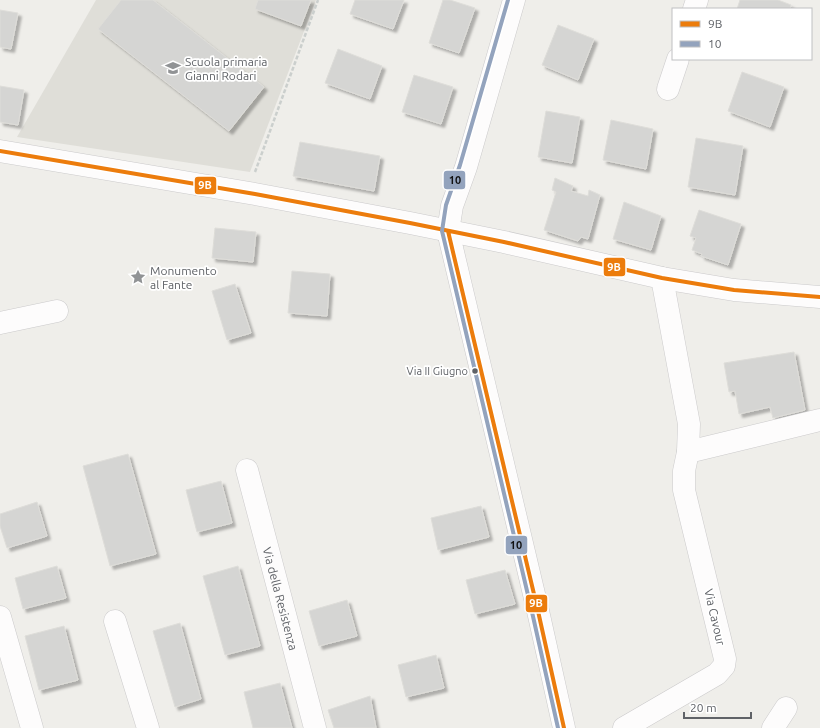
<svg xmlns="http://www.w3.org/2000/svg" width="820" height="728" font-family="Ubuntu,sans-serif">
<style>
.education{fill:#dfded8}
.building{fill:#d5d5d3;stroke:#deddd9;filter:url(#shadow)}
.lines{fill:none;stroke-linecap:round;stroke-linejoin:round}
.minor-casing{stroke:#cbcacb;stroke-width:23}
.path{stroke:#cbcfcd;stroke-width:2.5;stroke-dasharray:4 2;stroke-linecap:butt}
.minor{stroke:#fdfcfc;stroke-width:22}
.bus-1-casing{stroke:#fff;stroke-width:7}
.bus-2-casing{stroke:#fff;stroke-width:7}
.bus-1{stroke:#ec7c0c;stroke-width:4}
.bus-2{stroke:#93a3bd;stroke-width:4}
.bus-dot{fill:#5f6267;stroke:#fff;stroke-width:1.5}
.labels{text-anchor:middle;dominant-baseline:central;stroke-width:3.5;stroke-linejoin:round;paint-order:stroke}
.bus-label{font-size:11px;fill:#5f6267;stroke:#fff;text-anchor:end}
.poi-label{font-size:12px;fill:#5f6267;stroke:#fff;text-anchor:start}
.street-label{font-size:12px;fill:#5f6267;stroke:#fff}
.line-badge{stroke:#fff;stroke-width:1.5}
.badge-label{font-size:11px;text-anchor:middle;font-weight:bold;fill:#fff}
.pale-badge-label{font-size:11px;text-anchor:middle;font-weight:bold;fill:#111}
</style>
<defs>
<filter id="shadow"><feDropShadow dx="3.5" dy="3.5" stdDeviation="1" flood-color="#0004"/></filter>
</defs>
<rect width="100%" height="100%" fill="#efeeea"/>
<path class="education" d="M96,0H316L250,172L17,137Z"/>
<path class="building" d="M121,0H153L264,87L229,131L98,29Z
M258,0H311L301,26L255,9Z
M355,0H404L393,29L350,14Z
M443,0H450L475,8L459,53L429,43Z
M740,0H778L791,5L790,9H737Z
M0,10L18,13L11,49L0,47Z
M558,25L594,39L578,80L542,65Z
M338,49L382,66L370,99L325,83Z
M742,72L784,87L770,127L728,111Z
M414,75L453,87L441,124L402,112Z
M0,86L24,90L18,125L0,122Z
M546,111L580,117L572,163L538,157Z
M611,120L653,129L646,169L603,160Z
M696,138L743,146L735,195L688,187Z
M300,142L380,156L374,191L293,176Z
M555,178L573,186L571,191L588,196L589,190L600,195L588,239L581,237L578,241L544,230L556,192L552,190Z
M624,202L661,216L651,250L613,239Z
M699,210L741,224L728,265L701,256L702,254L692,250L696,238L690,236Z
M215,228L256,232L253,262L212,258Z
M292,271L330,274L327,316L288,313Z
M235,284L251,333L227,340L212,291Z
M794,352L805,410L773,418L770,407L739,414L735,391L729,392L724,363Z
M128,454L156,554L110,566L83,466Z
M221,481L232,523L197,532L186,490Z
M37,502L47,536L7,548L0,526V514Z
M481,506L489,537L438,550L431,518Z
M57,566L66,598L23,609L15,578Z
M238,566L260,646L225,655L203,576Z
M505,570L515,604L475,614L466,580Z
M347,600L357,636L319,646L309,611Z
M180,623L201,699L175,707L153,631Z
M64,626L78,680L39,690L25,636Z
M436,655L444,688L406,697L398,665Z
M280,683L292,728H253L244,692Z
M370,696L376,728H334L328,710Z"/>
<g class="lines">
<g class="minor-casing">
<g id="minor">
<path d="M514,0L466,167L452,206L448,231L538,611L564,728"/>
<path d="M694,9L697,0"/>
<path d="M668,89L678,59"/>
<path d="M0,151L255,194L410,223L504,242L662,278L734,290L820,297"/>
<path d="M0,323L57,311"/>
<path d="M688,452L820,420"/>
<path id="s1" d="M247,470L315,728"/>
<path d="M0,617L32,728"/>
<path d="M115,621L148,728"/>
<path d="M624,728L717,674L724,666L725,659L684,490V471L688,452L689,424L662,278"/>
<path d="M773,728L786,708"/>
</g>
</g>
<path class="path" d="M255,172L318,0"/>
<use href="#minor" class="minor"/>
<g class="bus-1-casing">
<path id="bus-1" d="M0,151L255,194L410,223L504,242L662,278L734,290L820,297
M448,231L538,611L564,728"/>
</g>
<g class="bus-2-casing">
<path id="bus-2" d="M508,0L460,165L446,205L442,231L532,612L558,728"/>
</g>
<use href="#bus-1" class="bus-1"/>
<use href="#bus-2" class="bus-2"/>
</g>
<defs>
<g id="school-bare" transform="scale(1.2)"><path d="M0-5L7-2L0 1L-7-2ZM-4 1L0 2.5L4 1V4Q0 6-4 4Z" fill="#919395" stroke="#fff" stroke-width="2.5" paint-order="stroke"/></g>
<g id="sight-bare" transform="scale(1.2)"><path d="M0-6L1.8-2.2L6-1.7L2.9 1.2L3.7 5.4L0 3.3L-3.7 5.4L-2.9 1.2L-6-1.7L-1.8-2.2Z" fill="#919395" stroke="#fff" stroke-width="2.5" paint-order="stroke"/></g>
</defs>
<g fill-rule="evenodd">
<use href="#school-bare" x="173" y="68"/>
<use href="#sight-bare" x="138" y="277"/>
</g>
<circle class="bus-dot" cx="475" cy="371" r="3.5"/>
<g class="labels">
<g class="bus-label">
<text x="468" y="371">Via II Giugno</text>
</g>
<g class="poi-label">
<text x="185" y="61">Scuola primaria<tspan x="185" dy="14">Gianni Rodari</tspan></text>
<text x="150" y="270">Monumento<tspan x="150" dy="14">al Fante</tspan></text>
</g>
<g class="street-label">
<text stroke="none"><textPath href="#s1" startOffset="133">Via della Resistenza</textPath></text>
<text transform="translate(715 617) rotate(77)">Via Cavour</text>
</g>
</g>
<g class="line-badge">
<rect x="443" y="170" width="23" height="20" rx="4" fill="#93a3bd"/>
<rect x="194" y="176" width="23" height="19" rx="4" fill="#ec7c0c"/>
<rect x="603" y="257" width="23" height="20" rx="4" fill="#ec7c0c"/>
<rect x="505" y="535" width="23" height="20" rx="4" fill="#93a3bd"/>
<rect x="525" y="594" width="23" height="19" rx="4" fill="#ec7c0c"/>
</g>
<g class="badge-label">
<text x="205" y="189">9B</text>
<text x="614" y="271">9B</text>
<text x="536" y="607">9B</text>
</g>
<g class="pale-badge-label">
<text x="455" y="184">10</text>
<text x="516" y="549">10</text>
</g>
<rect x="672" y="8" width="140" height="52" fill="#ffffff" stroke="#bfc0c2"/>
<rect x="680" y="21" width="20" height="6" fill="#ec7c0c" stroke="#bfc0c2"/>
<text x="708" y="28" font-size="12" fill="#5f6267">9B</text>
<rect x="680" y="41" width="20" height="6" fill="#93a3bd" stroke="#bfc0c2"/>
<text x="708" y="48" font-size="12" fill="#5f6267">10</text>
<path d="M684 712v6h67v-6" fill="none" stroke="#5f6267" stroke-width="2"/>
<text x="690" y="712" font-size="12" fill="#5f6267" stroke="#ffffff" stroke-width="3" paint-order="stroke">20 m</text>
</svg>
